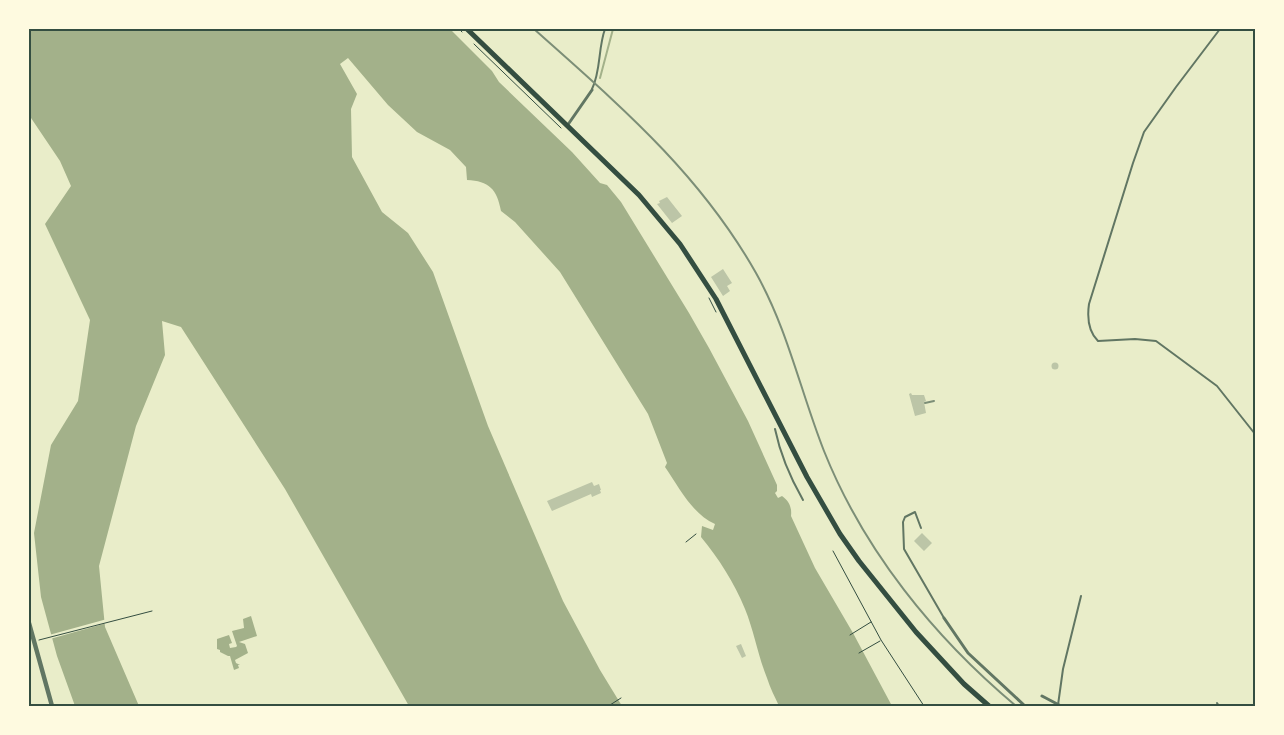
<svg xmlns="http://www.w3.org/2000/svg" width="1284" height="735" font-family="Figtree,sans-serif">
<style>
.water{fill:#a3b18a}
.pier{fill:#e9edc9}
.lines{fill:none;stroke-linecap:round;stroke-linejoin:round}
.stream{stroke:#a3b18a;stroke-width:2}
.building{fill:#bcc5a7}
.path{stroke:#344e41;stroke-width:1}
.service{stroke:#617663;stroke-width:2}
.minor{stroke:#617663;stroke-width:3}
.tertiary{stroke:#617663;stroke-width:4.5}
.primary{stroke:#344e41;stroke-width:5}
.rail{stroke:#7c8e77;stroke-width:2}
.neatline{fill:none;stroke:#344e41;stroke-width:2}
</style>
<rect width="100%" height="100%" fill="#e9edc9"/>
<path class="water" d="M29,29H450L492,71L499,82L572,152L600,183L607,185L621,202L689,313L709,348L748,421L777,485V491L775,493L778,498L782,496C789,501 792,507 791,516L815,568L853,633L892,706H779C775,697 770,688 767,678C758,656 754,631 745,609C734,582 719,559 701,537L702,526L713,530L715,524C692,514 679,487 665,467L667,463L648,414L560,272L515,222L501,211C497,189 489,181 467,180L466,167L450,150L417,132L388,105L348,58L340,64L357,94L351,109L352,157L382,212L408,233L433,272L488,426L563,601L600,670L622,706H409L285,489L181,327L162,321L165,355L136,426L99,566L105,627L139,706H75L57,656L41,597L34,533L51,445L78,401L90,320L45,224L71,186L60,161L29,115Z
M251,616L257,636L239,642L245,644L248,653L235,660L236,663L240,665H238L239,668L234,670L230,656H228L220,652V650L217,649V639L229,635L232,643L229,644L230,648L236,647L237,646L232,631L244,628L243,619Z"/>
<path class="pier" d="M107,619V623L50,639L49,635Z"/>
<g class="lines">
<path class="stream" d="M600,78L613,29"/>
</g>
<path class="building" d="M667,197L682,216L672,223L657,204L660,203L659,201Z
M723,269L732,283L727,286L730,291L723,296L711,277Z
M1051.5 366a3.5 3.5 0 1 1 7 0a3.5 3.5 0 1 1-7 0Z
M911,393L912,395H924L926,401L924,402L926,413L915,416L909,394Z
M592,482L594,486L599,484L601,490H600L601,493L592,497L591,494L552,511L547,501Z
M922,533L932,543L924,551L914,541Z
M741,644L746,656L742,658L736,646Z"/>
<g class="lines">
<path class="path" d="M459,29L462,32
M474,44L561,128
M709,298L716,312
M686,542L696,534
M833,551L881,640L924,706
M850,635L871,622
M39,640L152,611
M859,653L880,641
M610,705L621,698"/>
<path class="service" d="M1220,29L1176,87L1144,132L1133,163L1089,304C1087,318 1088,331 1098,341L1135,339L1156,341L1217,386L1255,434
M592,89C601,71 598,48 605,29
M775,429C780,453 791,479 803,500
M921,528L915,512L905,517L903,522L904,549L944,618
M1217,703L1219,706
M1058,705L1063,669L1081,596"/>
<path class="minor" d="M567,126L592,90
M944,618L968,653L1025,706
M1042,696L1061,706"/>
<path class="tertiary" d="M29,623L52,706"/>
<path class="primary" d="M467,29L639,195L680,244L716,299L807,477L840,534L859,561L916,632L964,684L989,706"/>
<path class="rail" d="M534,29C618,104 699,172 756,273C788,330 800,390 824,451C864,551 934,637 1016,706
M925,403L934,401"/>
</g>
<rect width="1284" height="735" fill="none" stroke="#fefae0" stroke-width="60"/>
<rect x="30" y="30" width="1224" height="675" class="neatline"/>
</svg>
